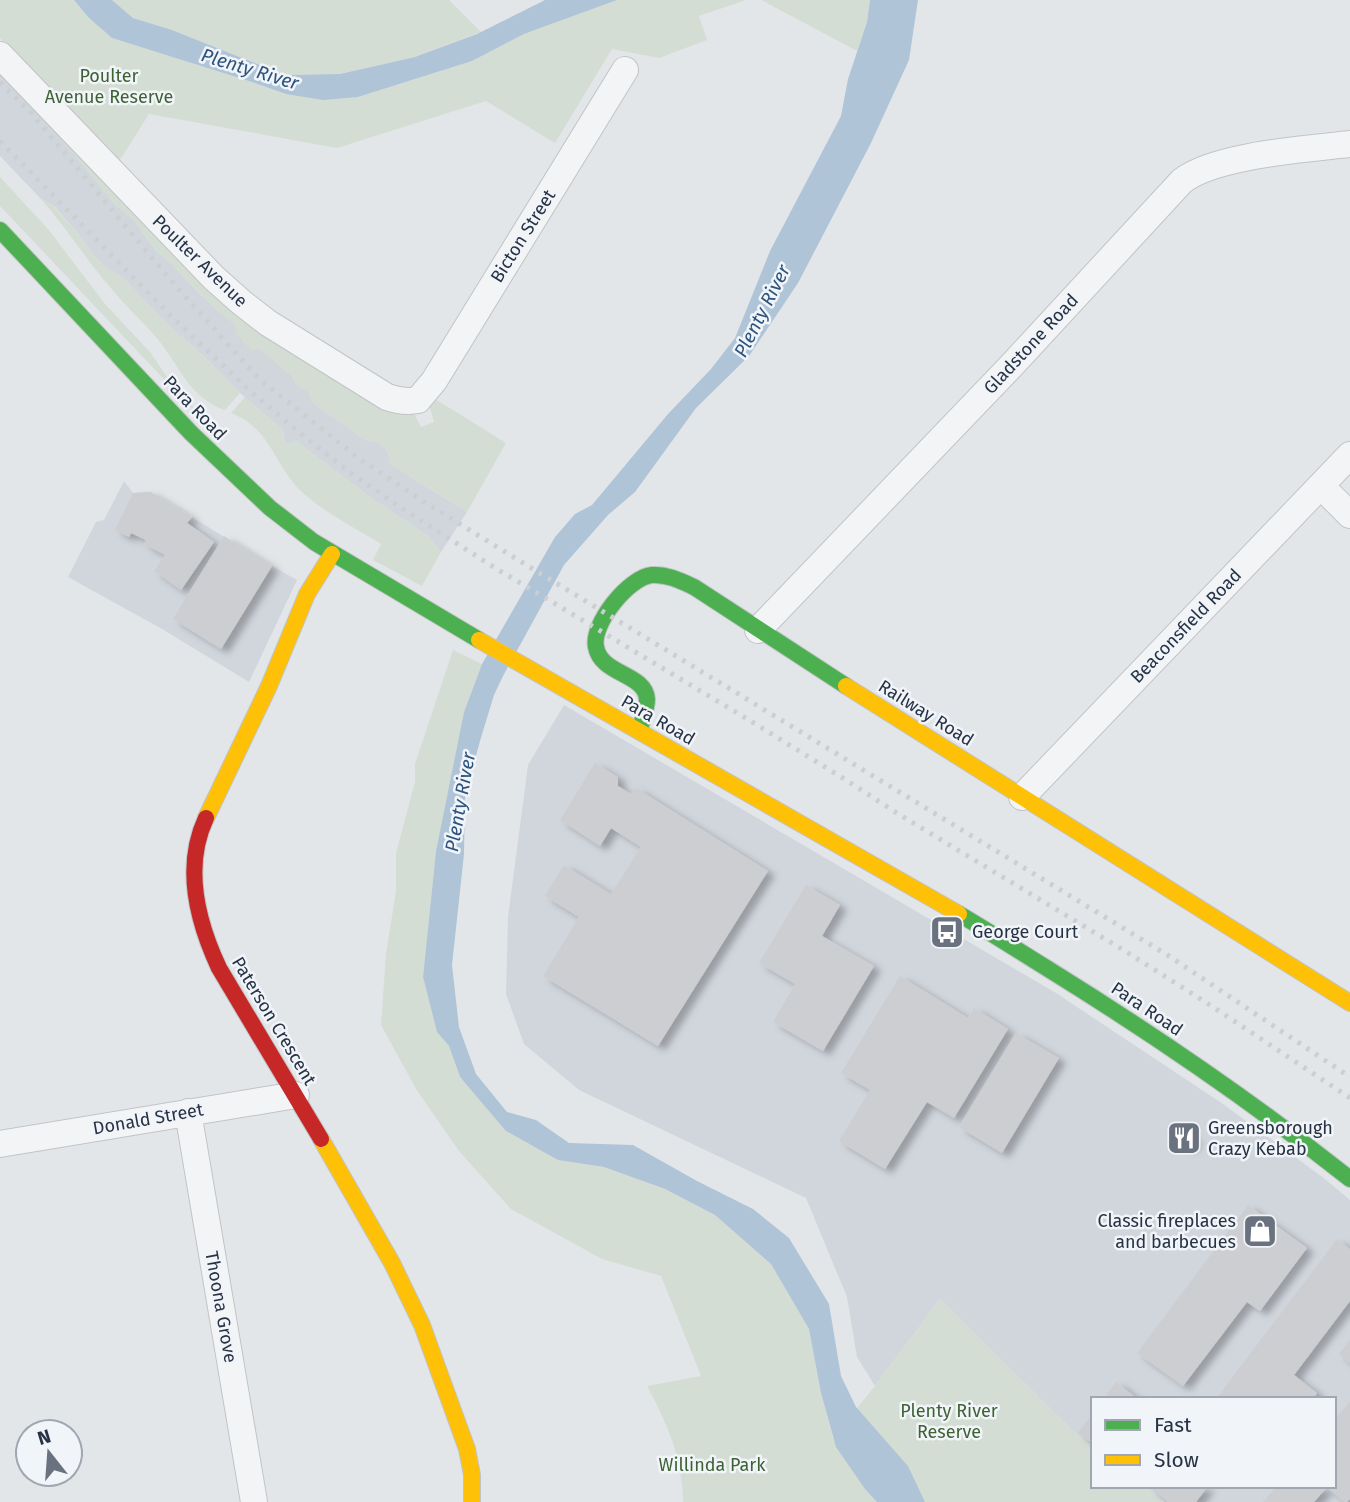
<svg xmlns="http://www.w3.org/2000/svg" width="1350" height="1502" font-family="'Fira Sans',sans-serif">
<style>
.built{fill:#d1d6dd}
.green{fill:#d4ddd3}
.water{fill:#afc4d7}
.building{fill:#ccced2;filter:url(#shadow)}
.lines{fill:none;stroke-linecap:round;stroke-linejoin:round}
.street-casing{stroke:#c1c4c7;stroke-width:28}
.fast-casing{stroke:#c1c4c7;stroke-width:18}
.slow-casing{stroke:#c1c4c7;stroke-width:18}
.jam-casing{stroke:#c1c4c7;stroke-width:18}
.street{stroke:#f3f4f6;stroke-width:26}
.fast{stroke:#4caf50;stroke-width:16}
.slow{stroke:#ffc107;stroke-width:16}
.jam{stroke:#c62828;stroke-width:16}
.rail{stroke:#ccced1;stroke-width:5;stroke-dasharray:3.5 7;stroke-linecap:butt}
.labels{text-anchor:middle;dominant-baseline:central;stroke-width:5;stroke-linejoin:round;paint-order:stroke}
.park-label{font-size:18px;fill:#3e6233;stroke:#f1f4f8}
.street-label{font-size:18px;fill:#273345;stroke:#f1f4f8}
.poi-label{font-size:18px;fill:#273345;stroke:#f1f4f8;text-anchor:start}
.water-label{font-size:19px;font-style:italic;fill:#2d547e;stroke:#f1f4f8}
</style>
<defs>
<filter id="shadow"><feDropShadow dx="7" dy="4.5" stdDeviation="3.5" flood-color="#0004"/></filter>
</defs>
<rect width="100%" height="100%" fill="#e3e6e9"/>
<path class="built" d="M0,72L48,123L115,204L134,220L156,251L170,262L202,296L224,314L259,348L292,376L296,384L309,392L312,402L365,440L378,442L388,451L390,464L467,512L441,552L428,536L374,500L296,441L288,444L285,442L283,430L240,393L194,347L174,331L123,278L108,269L92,254L81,237L55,207L40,198L0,156Z
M124,481L133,493L151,492L272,566L297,580L249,682L162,629L68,577L96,522L104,520Z
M564,705L1056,993L1223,1104L1325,1179L1350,1200V1502H1164L1144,1486H1334V1399H1093V1447L1073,1431L940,1299L875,1386L857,1357L847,1297L806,1198L579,1090L524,1044L506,994L508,917L528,765Z"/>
<path class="green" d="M0,0H74L89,18L112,38L252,82L286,94L358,97L472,61L524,34L617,0H746L699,16L707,40L659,58L612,49L555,143L486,101L337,148L149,114L118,163L0,38Z
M112,0H449L481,32L415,57L340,74L285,75L172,30L133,18Z
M761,0H870L867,22L857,51Z
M48,123L173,249L415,415L421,427L434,422L429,404L432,397L506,443L467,512L390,464L388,451L378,442L365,440L312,402L309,392L296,384L292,376L259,349L252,351L235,333L236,325L215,309L170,262L156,251L134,220L115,204Z
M0,177L48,229L105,304L150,352L178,393L192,406L207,415L205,417L194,411L0,206Z
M40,198L54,207L81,237L92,254L108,269L123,278L174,331L194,347L240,393L225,410C191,399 180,368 160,342C144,322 125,306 109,286C85,258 65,226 40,198Z
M245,397L283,430L285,442L288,444L296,441L374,500L428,536L441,552L422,586L373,560L381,544C354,527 322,512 299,489C272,461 271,429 231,413Z
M453,650L482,664L464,712L436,851L423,977L437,1032L449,1046L460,1078L558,1160L604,1167L665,1189L715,1215L771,1264L809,1329L821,1393L833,1438L875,1386L940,1299L1073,1431L1093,1447V1486H1144L1164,1502H683C683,1459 667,1423 647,1386L701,1376L661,1276L602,1259L511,1209L459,1151L416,1089L381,1025L386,954L396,891V853L415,782V764Z"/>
<path class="water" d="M74,0H112L133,18L172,30L285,75L340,74L415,57L477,34L545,0H617L524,34L472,61L358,97L323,100L286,94L252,82L112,38L89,18Z
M870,0H918L909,60L871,143L798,283L749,356L696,408L635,492L608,515L564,565L503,676L494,695L480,741L465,796L464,854L452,965L459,1027L476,1074L507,1112L536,1120L569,1143L633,1145L697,1181L753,1209L789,1238L829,1304L841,1376L856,1407L908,1466L925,1502H877L865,1489L836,1447L821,1393L809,1329L771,1264L715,1215L665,1189L604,1167L558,1160L506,1131L460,1077L449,1046L437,1032L423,977L436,851L464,712L482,664L555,537L575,514L592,505L668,414L711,369L735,338L770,251L841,116L848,79L867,22Z"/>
<path class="building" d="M151,492L192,517L187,523L214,542L181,590L154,571L165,555L144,544L146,540L131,533L129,537L115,530L133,493Z
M224,536L272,566L221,649L173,619Z
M595,763L618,777V786L631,794L636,788L768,871L658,1046L543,976L579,917L545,896L564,865L611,894L641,847L611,828L600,846L560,820Z
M806,885L840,905L822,936L874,966L823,1051L773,1022L795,984L759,963Z
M900,976L968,1018L974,1008L1008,1029L954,1118L927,1102L885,1169L839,1141L870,1090L841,1073Z
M1016,1033L1059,1058L1002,1153L959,1127Z
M1179,1127L1195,1139L1189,1148L1173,1136Z
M1248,1205L1307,1248L1260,1311L1247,1302L1183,1386L1137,1353Z
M1337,1239L1350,1249V1301L1294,1375L1317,1393L1313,1399H1216Z
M1350,1340V1363L1339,1354Z
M1116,1382L1138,1399H1104Z
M1350,1402V1499L1347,1502H1344L1327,1487L1314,1502H1263L1277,1486H1334V1420Z
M1093,1413V1444L1078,1433Z
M1148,1486H1208L1196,1502H1169Z"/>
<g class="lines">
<g class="street-casing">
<path id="street" d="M0,55L214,278L241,302L268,323L387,397C398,401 407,402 418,400
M418,400L434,381L625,70
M1321,486L1350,515
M758,630L1012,365L1182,181C1215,155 1307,149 1350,144
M1022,797L1350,455
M188,1112L254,1502
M0,1144L296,1095"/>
</g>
<g class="fast-casing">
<path id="fast" d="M0,230L191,433L270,508L314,542L479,640
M639,731C642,721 647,710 647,699C645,673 601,675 596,647C591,624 629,577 652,575C667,574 681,581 694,587L846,686
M959,914C988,931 1016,949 1045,967C1150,1032 1253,1102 1350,1179"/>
</g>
<g class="slow-casing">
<path id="slow" d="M479,640L959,914
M846,686L1350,1003
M206,818L269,686L307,594L332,554
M321,1139L392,1263L422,1325L467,1449L472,1475V1502"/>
</g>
<g class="jam-casing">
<path id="jam" d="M206,818C183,867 197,921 219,968L321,1139"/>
</g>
<use href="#street" class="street"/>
<use href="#fast" class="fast"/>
<use href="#slow" class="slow"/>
<use href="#jam" class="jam"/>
<path class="rail" d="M0,82L32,114L168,277L258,378L357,457L424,502L533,569L1169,956L1350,1077
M0,141L171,316L248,389L296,430L348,471L403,509L492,566L749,720L846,780L900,815L1125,951L1210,1005L1350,1098"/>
</g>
<defs>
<g id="bus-square" transform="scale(1.75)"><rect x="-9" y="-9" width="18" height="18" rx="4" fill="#69727e" stroke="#f1f4f8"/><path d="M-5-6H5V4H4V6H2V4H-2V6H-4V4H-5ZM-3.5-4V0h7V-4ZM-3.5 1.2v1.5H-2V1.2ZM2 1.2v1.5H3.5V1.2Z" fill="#fff"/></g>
<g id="restaurant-square" transform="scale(1.75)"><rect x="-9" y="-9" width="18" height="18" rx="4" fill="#69727e" stroke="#f1f4f8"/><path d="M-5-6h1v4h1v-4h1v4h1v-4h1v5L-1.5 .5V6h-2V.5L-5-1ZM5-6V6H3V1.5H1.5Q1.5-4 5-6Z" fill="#fff"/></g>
<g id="shop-square" transform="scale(1.75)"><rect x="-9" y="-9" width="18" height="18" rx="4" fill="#69727e" stroke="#f1f4f8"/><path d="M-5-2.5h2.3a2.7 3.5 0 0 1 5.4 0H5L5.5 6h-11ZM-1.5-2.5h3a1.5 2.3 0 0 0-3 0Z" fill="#fff"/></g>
</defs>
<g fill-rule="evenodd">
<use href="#bus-square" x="947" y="932"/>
<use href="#restaurant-square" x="1184" y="1138"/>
<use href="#shop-square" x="1260" y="1231"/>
</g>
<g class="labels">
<g class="park-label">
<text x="109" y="76">Poulter<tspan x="109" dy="21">Avenue Reserve</tspan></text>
<text x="949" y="1411">Plenty River<tspan x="949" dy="21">Reserve</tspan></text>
<text x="712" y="1465">Willinda Park</text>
</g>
<g class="street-label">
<text transform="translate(523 236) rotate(-58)">Bicton Street</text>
<text transform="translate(200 261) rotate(44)">Poulter Avenue</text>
<text transform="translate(1031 344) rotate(-47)">Gladstone Road</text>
<text transform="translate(195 408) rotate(46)">Para Road</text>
<text transform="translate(1186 626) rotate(-46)">Beaconsfield Road</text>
<text transform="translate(926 713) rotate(32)">Railway Road</text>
<text transform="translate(658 720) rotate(30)">Para Road</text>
<text transform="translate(1147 1009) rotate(34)">Para Road</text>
<text transform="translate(274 1021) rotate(59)">Paterson Crescent</text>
<text transform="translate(148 1119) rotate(-10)">Donald Street</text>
<text transform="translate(221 1307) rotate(80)">Thoona Grove</text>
</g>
<g class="poi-label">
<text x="972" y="932">George Court</text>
<text x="1208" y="1128">Greensborough<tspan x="1208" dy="21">Crazy Kebab</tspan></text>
<text x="1236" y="1221" text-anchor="end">Classic fireplaces<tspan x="1236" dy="21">and barbecues</tspan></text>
</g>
<g class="water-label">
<text transform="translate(250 69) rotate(17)">Plenty River</text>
<text transform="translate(762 311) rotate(-63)">Plenty River</text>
<text transform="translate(460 802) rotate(-80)">Plenty River</text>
</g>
</g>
<rect x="1091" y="1397" width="245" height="91" fill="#f1f4f8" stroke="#a0a7b0" stroke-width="2"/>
<rect x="1105" y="1420" width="35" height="10" fill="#4caf50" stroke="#a0a7b0" stroke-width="2"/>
<text x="1154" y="1432" font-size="21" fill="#273345">Fast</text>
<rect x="1105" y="1455" width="35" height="10" fill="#ffc107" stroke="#a0a7b0" stroke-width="2"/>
<text x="1154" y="1467" font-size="21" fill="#273345">Slow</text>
<g transform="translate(49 1453) rotate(343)"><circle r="33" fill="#f1f4f8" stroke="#a0a7b0" stroke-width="2"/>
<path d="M0-5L12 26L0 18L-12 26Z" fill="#69727e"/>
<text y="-10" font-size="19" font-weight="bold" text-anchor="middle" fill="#273345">N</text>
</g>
</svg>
